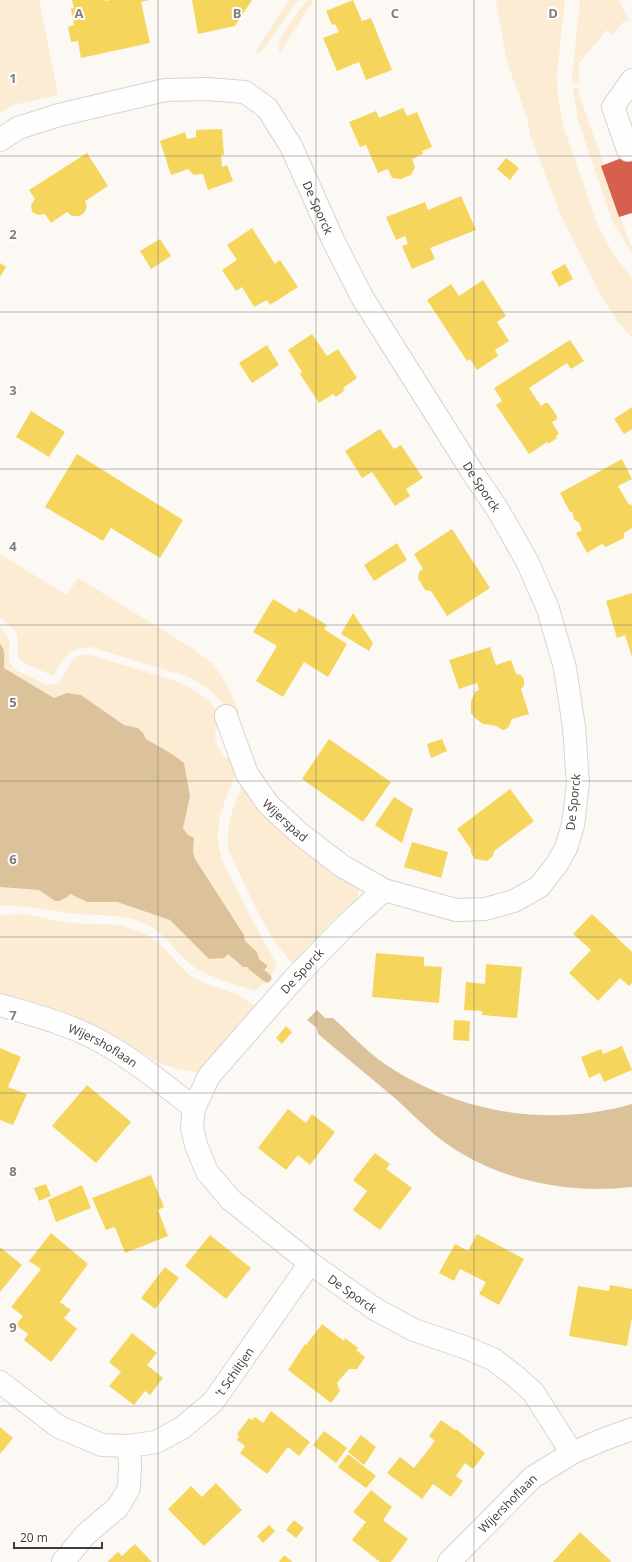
<svg xmlns="http://www.w3.org/2000/svg" width="632" height="1562" font-family="'Open Sans',sans-serif">
<style>
.green{fill:#fcecd3}
.water{fill:#dcc29a}
.homes{fill:#f6d55c}
.shops{fill:#d6604d}
.lines{fill:none;stroke-linecap:round;stroke-linejoin:round}
.stream{stroke:#dcc29a;stroke-width:9}
.minor-casing{stroke:#d7d5d1;stroke-width:24}
.minor{stroke:#fffefe;stroke-width:22}
.grid{fill:none;stroke:#817e7a;stroke-width:1;stroke-opacity:0.55}
.labels{text-anchor:middle;dominant-baseline:central;stroke-width:4;stroke-linejoin:round;paint-order:stroke}
.street-label{font-size:12px;fill:#3f3c37;stroke:#fff}
.grid-label{font-size:13px;text-anchor:middle;font-weight:bold;fill:#817e7a;stroke:#fff;stroke-width:4;stroke-linejoin:round;paint-order:stroke}
</style>
<rect width="100%" height="100%" fill="#fcf9f5"/>
<path class="green" d="M0,0H39L58,95L14,105L0,113Z
M289,0H298L263,50L254,54Z
M307,0H314L281,51H279C276,37 299,12 307,0Z
M496,0H565L557,74L558,99L563,125L597,224L612,252L632,278V338L618,322L600,294L561,216L530,134L527,118L511,73L505,53Z
M580,0H619L630,23L625,20L613,35L607,30L579,63V83H572V79Z
M573,88H578L580,97L604,165L601,166L632,248V253L612,221L577,117Z
M0,554L67,595L78,578L192,648L213,664L228,686L239,712L231,715L222,702L210,690L189,677L91,647C67,648 65,657 53,676L22,662L18,657C18,632 20,633 0,618Z
M0,628C20,643 0,655 15,669C20,673 26,675 32,677C36,680 41,683 46,684C65,690 65,663 78,656C81,655 85,655 87,654L176,681C189,687 217,702 220,718C221,724 215,730 215,736C215,742 221,751 223,756L237,761L239,765C231,788 217,813 218,838C218,855 228,872 236,887C249,913 262,939 277,965L268,979L255,991C234,983 204,977 188,962C174,950 165,934 148,925C123,912 96,917 70,913C46,910 24,905 0,906V887L39,890L55,901H59L70,894L87,902H117L170,920L209,959L228,954L243,967H250L260,977L269,967L259,959L257,952L245,941L195,859L193,852L194,838L187,834L183,827L172,754L146,739L138,728L124,725L81,695L67,693L54,698L4,668C4,660 6,649 0,644Z
M245,777L359,888V892L356,900L333,920L293,964C263,932 247,888 228,849C225,823 236,801 245,777Z
M24,914L69,923L120,925L144,933L159,943L188,974L202,982L238,995L256,1006L198,1073L178,1069L159,1063L101,1029L61,1011L0,994V915Z"/>
<path class="water" d="M0,644C6,649 4,660 4,668L54,698L67,693L81,695L124,725L138,728L143,733L146,739L172,754L184,763L190,796L183,828L187,834L194,838L193,852L195,859L244,935L245,941L257,952L259,959L268,966L259,976L250,967H243L228,954L224,958L209,959L170,920L117,902H87L70,894L67,897L59,901H55L39,890L0,887Z
M317,1010L325,1018H333C350,1033 366,1051 385,1064C458,1113 548,1128 632,1104V1187C564,1195 489,1179 435,1135C422,1124 410,1112 397,1100C371,1078 344,1056 318,1034L317,1028L307,1020Z"/>
<path class="homes" d="M72,0H105V1L111,0H149L141,2L150,43L81,58L78,41L71,42L68,27L74,25L71,9L74,8Z
M192,0H252L235,26L198,34Z
M353,0L362,21L371,18L392,70L366,80L359,62L337,71L323,38L339,32L335,24L332,25L326,11Z
M403,108L407,116L417,112L432,147L422,151L423,154L412,159L415,167L411,175L401,179L392,178L388,169L378,173L366,145L360,147L349,122L376,111L379,118Z
M222,129L224,155H221L222,167L227,165L233,181L208,190L203,174L194,175L188,169L171,175L160,141L185,132L187,139L196,137V130Z
M87,153L108,186L85,201L87,207L84,213L79,216H72L67,212L51,223L45,214L38,215L32,212L31,205L35,199L29,190Z
M506,158L519,168L510,180L497,169Z
M461,196L476,230L430,248L435,259L412,269L402,246L408,244L405,236L396,240L386,217L425,202L428,210Z
M252,228L275,264L280,260L298,287L270,305L267,300L254,307L242,287L236,291L222,270L237,260L227,245Z
M160,239L171,256L151,269L140,251Z
M0,263L6,267L0,277Z
M565,264L573,279L559,287L551,272Z
M483,280L506,316L497,322L509,341L495,350L498,356L477,370L470,359L467,361L427,300L451,284L459,296Z
M312,334L327,356L338,349L357,378L343,388L345,390L336,397L333,394L319,403L300,374L302,372L288,350Z
M570,340L584,361L571,369L567,363L529,388L541,406L545,403H548L557,416L556,420L552,422L559,434L556,436L557,438L548,444L547,442L529,454L496,405L502,401L494,388Z
M267,345L279,365L252,383L239,363Z
M632,407V429L624,434L614,419Z
M31,411L65,432L49,457L16,437Z
M380,429L394,449L401,445L423,478L406,489L410,496L395,506L372,472L362,478L345,451Z
M77,454L183,520L160,558L111,528L103,541L45,507Z
M622,459L632,479L618,486L629,505L631,504L632,507V528L624,533V538L606,547L602,544L587,553L576,533L582,530L579,523L574,519L573,514L572,512H570L560,493Z
M452,529L490,588L447,616L431,591L425,590L418,578L419,572L423,569L414,554Z
M397,543L407,560L374,581L364,565Z
M632,593V657L625,635L617,638L606,601Z
M273,599L296,613L299,608L327,625L324,629L347,644L328,677L304,662L283,697L256,681L277,646L253,632Z
M353,613L373,643L369,651L341,634Z
M490,647L496,665L511,660L516,674L521,675L524,679V686L521,689L529,714L512,719L508,728L503,730L494,725L491,726V725L483,724L475,718L471,713V701L475,692L479,690L477,683L459,689L449,660Z
M329,739L391,782L363,822L302,779Z
M442,739L447,751L431,758L427,744Z
M510,789L534,821L494,851L493,856L487,861L475,859L471,853V849L457,829Z
M394,797L413,809L402,843L375,825Z
M412,842L448,852L441,878L404,867Z
M592,914L632,952V983L629,986L620,978L598,1001L569,973L591,950L573,934Z
M376,953L424,957V966L442,967L439,1003L372,997Z
M486,964L522,967L517,1018L482,1015V1011L464,1010L466,982L485,984Z
M454,1020L470,1021L469,1041L453,1040Z
M286,1026L292,1032L282,1044L276,1038Z
M622,1046L632,1070L604,1082L600,1073L589,1078L581,1057L601,1049L603,1054Z
M0,1048L21,1057L8,1087L27,1094L13,1125L0,1120Z
M87,1085L131,1122L96,1163L52,1126Z
M288,1109L306,1123L312,1114L335,1132L310,1165L298,1155L286,1170L258,1148Z
M375,1153L390,1164L386,1169L412,1188L380,1230L353,1210L367,1191L353,1180Z
M151,1175L164,1207L158,1210L168,1236L125,1253L115,1227L106,1230L92,1198Z
M46,1184L51,1196L39,1201L34,1188Z
M82,1185L91,1208L56,1222L48,1200Z
M51,1233L88,1264L60,1302L71,1310L64,1318L77,1329L51,1362L24,1340L28,1334L16,1325L23,1316L11,1307L41,1269L29,1261Z
M477,1234L524,1259L499,1305L479,1294L486,1282L460,1269L454,1281L439,1273L455,1244L468,1251Z
M210,1235L251,1268L226,1299L185,1266Z
M0,1247L22,1265L0,1292Z
M165,1267L179,1278L155,1309L141,1298Z
M610,1285L632,1289V1317L627,1346L569,1336L578,1286L609,1291Z
M322,1324L344,1341L345,1338L358,1348L356,1350L365,1357L357,1369H349L337,1383L340,1391L331,1403L288,1370L305,1344L306,1345Z
M132,1333L157,1353L147,1365L163,1378L150,1395L145,1391L134,1405L109,1386L121,1372L109,1362Z
M271,1411L310,1442L299,1456L288,1447L267,1474L240,1453L245,1446L237,1440L239,1436L237,1434L249,1418L252,1420L255,1417L263,1423Z
M441,1420L455,1430L456,1429L485,1453L473,1469L465,1463L456,1476L463,1481L451,1497L433,1484L422,1499L387,1473L400,1457L414,1468L435,1441L429,1436Z
M0,1427L13,1438L0,1454Z
M324,1431L347,1448L336,1463L313,1445Z
M361,1435L376,1447L364,1465L348,1452Z
M348,1454L376,1476L366,1488L338,1467Z
M216,1483L242,1510L204,1546L168,1509L191,1486L202,1497Z
M371,1490L392,1507L383,1520L408,1539L391,1562H380L352,1540L366,1522L353,1512Z
M294,1520L304,1528L296,1538L286,1530Z
M269,1525L275,1531L263,1543L257,1536Z
M580,1532L611,1561L610,1562H553Z
M135,1544L152,1562H107L118,1552L122,1556Z
M284,1555L293,1562H279Z"/>
<path class="shops" d="M632,154V213L619,217L601,166Z"/>
<g class="lines">
<path class="stream" d="M252,966L267,978"/>
<g class="minor-casing">
<g id="minor">
<path id="s1" d="M0,140L18,128L59,115L165,90L207,89L245,92L267,108L291,146L333,240L362,297L473,473L498,510L527,561L548,609L565,668L574,727L578,783L573,825L566,848L557,864L539,887L514,901L485,909L456,910L384,890L345,926L292,981L209,1076L194,1108L192,1127L196,1145L207,1172L231,1200L310,1263L375,1309L414,1330L464,1347L493,1359L515,1376L533,1392L572,1453L602,1440L632,1429"/>
<path d="M628,150L613,107L632,80"/>
<path id="s2" d="M226,716L247,774L268,804L299,833L342,866L384,890"/>
<path id="s3" d="M0,1005C34,1015 69,1024 100,1041C133,1059 165,1085 194,1108"/>
<path id="s4" d="M0,1382L59,1427L102,1445L129,1446L156,1442L182,1428L213,1402L310,1263"/>
<path d="M63,1562L85,1535L118,1507L129,1488L130,1466L129,1446"/>
<path id="s5" d="M449,1562L533,1477L572,1453"/>
</g>
</g>
<use href="#minor" class="minor"/>
</g>
<path class="grid" d="M158,0V1562M316,0V1562M474,0V1562M0,156H632M0,312H632M0,469H632M0,625H632M0,781H632M0,937H632M0,1093H632M0,1250H632M0,1406H632"/>
<g class="labels">
<g class="street-label">
<text stroke="none"><textPath href="#s1" startOffset="393">De Sporck</textPath></text>
<text stroke="none"><textPath href="#s1" startOffset="717">De Sporck</textPath></text>
<text transform="translate(573 802) rotate(-84)">De Sporck</text>
<text stroke="none"><textPath href="#s2" startOffset="122">Wijerspad</textPath></text>
<text transform="translate(302 971) rotate(-47)">De Sporck</text>
<text stroke="none"><textPath href="#s3" startOffset="111">Wijershoflaan</textPath></text>
<text stroke="none"><textPath href="#s1" startOffset="1858">De Sporck</textPath></text>
<text stroke="none"><textPath href="#s4" startOffset="282">'t Schiltjen</textPath></text>
<text stroke="none"><textPath href="#s5" startOffset="83">Wijershoflaan</textPath></text>
</g>
</g>
<g class="grid-label">
<text x="79" y="18">A</text>
<text x="237" y="18">B</text>
<text x="395" y="18">C</text>
<text x="553" y="18">D</text>
<text x="13" y="83">1</text>
<text x="13" y="239">2</text>
<text x="13" y="395">3</text>
<text x="13" y="551">4</text>
<text x="13" y="707">5</text>
<text x="13" y="864">6</text>
<text x="13" y="1020">7</text>
<text x="13" y="1176">8</text>
<text x="13" y="1332">9</text>
</g>
<path d="M14 1542v6h88v-6" fill="none" stroke="#3f3c37" stroke-width="2"/>
<text x="20" y="1542" font-size="12" fill="#3f3c37" stroke="#ffffff" stroke-width="3" paint-order="stroke">20 m</text>
</svg>
